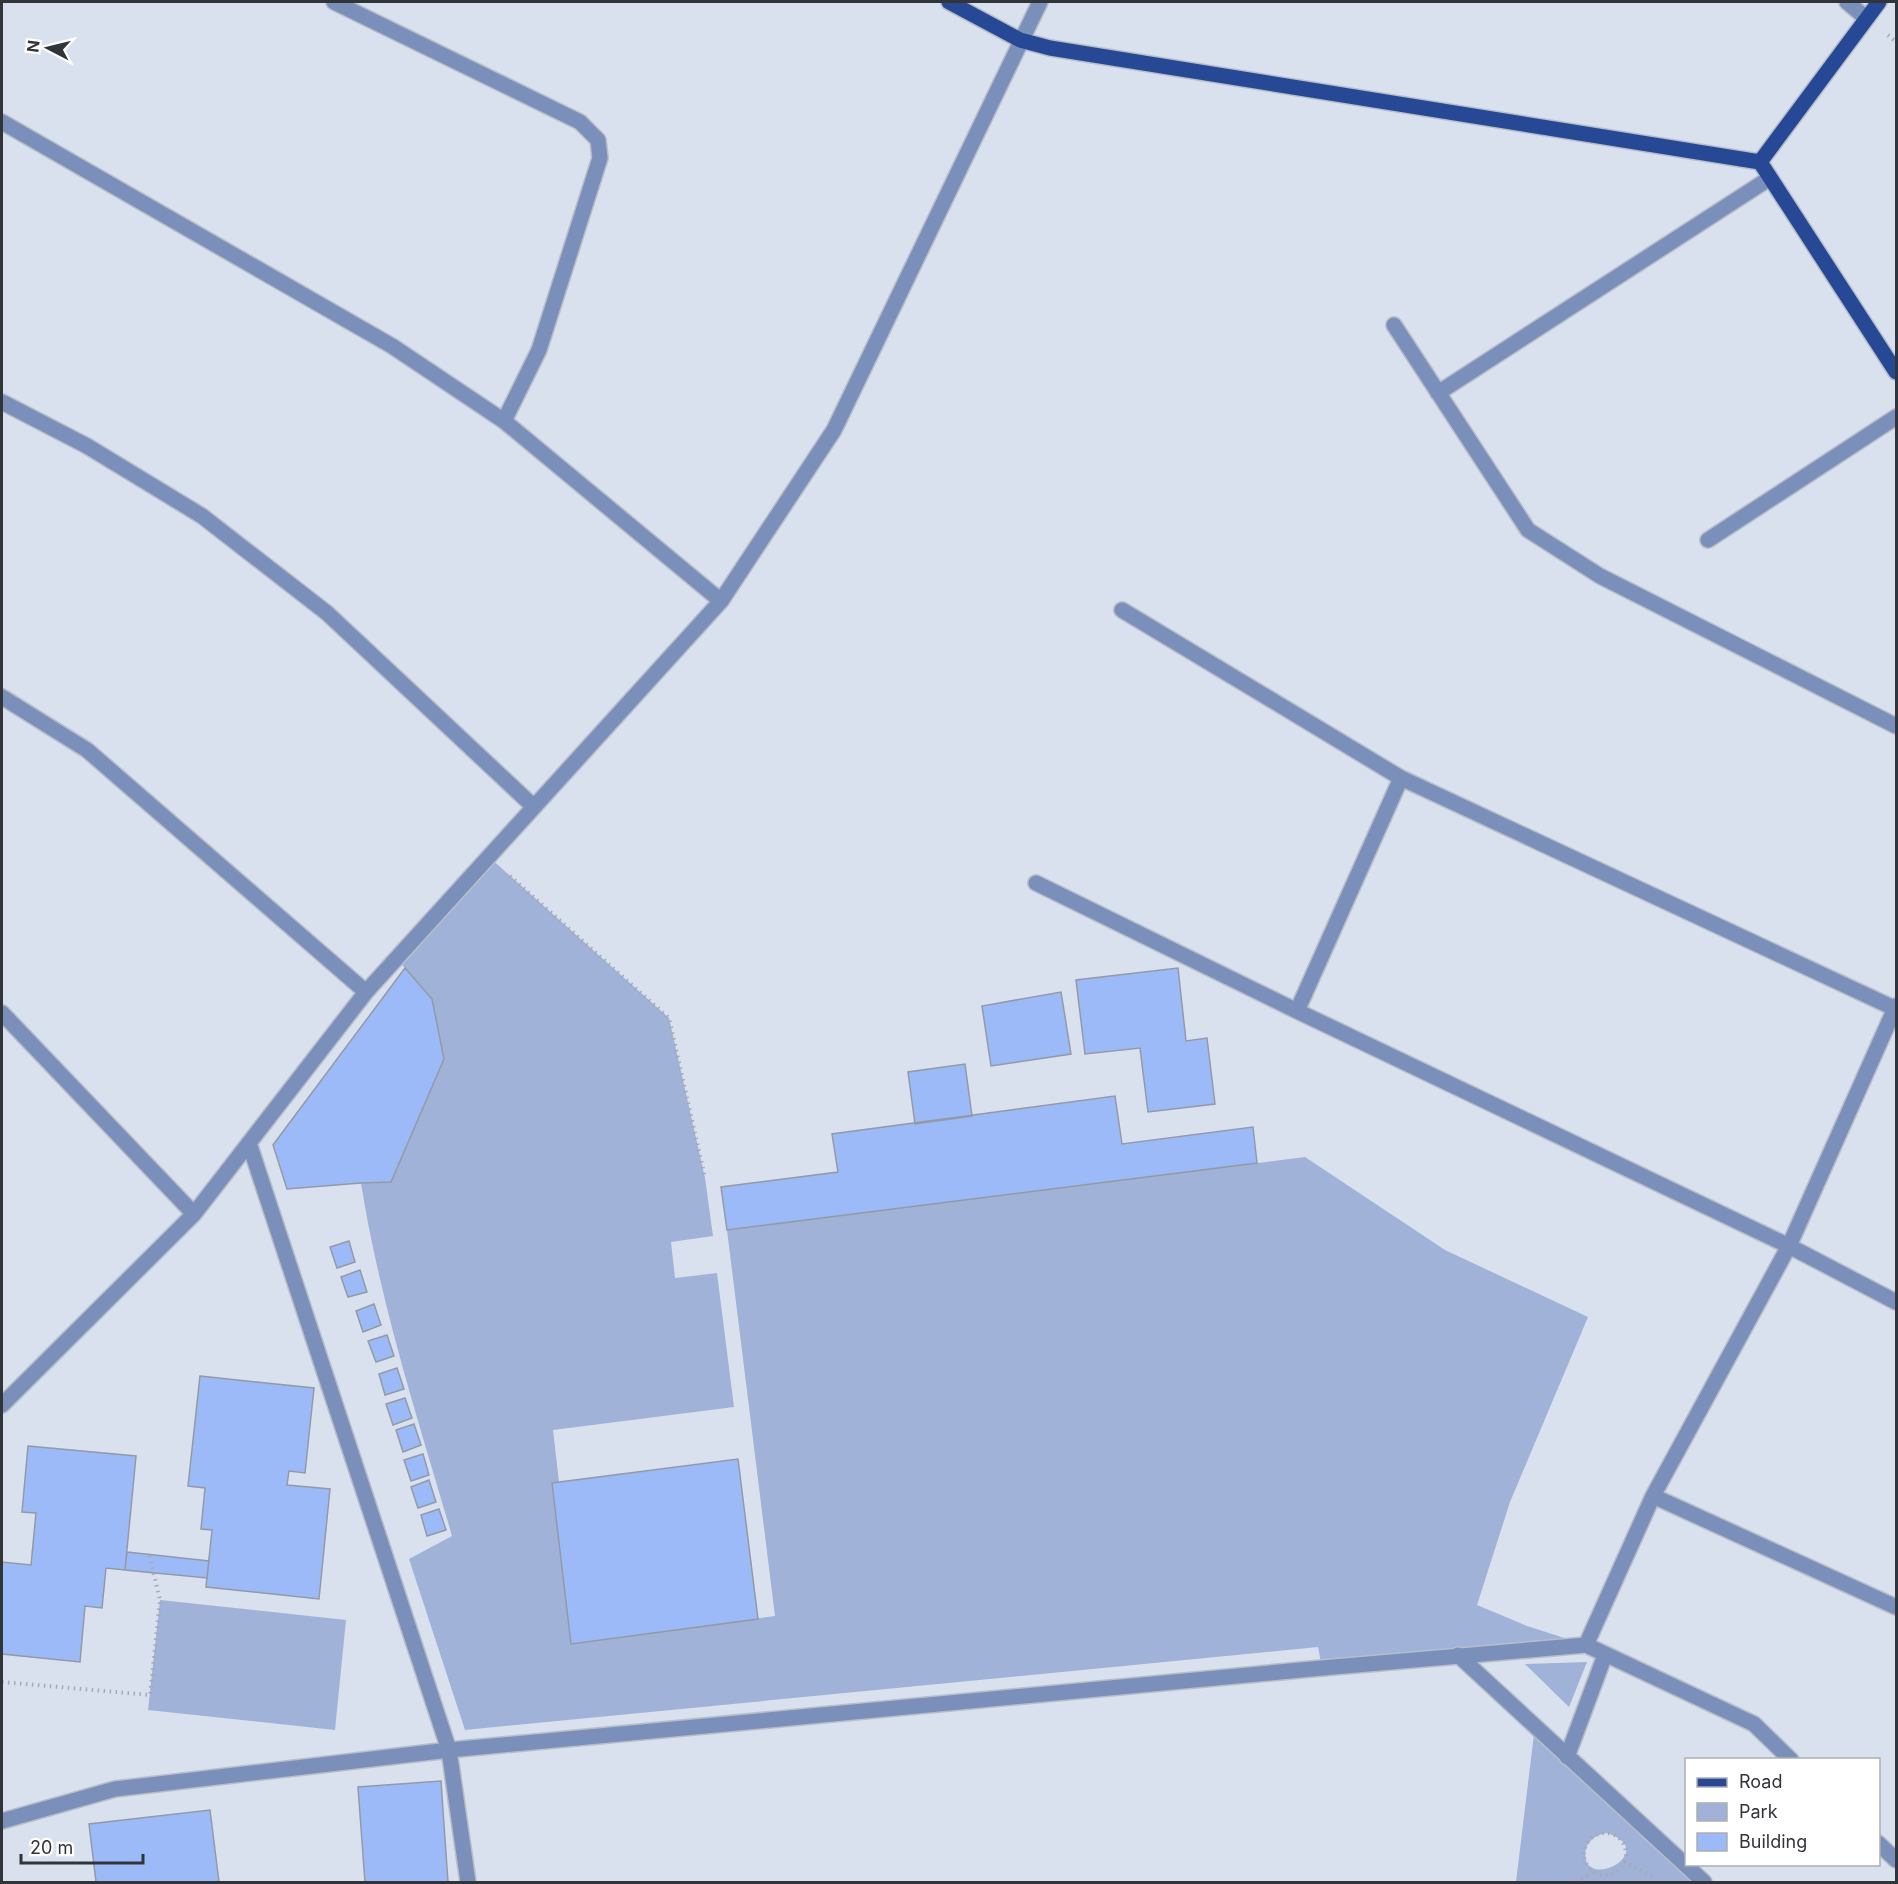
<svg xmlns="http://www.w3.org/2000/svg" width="1898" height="1884" font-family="Inter,sans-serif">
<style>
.green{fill:#a0b2d7;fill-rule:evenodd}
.building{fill:#9cbaf8;stroke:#939aa6;stroke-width:1.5}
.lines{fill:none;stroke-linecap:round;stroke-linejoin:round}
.minor-casing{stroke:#b7beca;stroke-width:18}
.major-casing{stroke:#b7beca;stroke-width:18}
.path{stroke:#a4aab5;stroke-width:4;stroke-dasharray:1.5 4.5;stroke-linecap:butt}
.minor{stroke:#7a8fba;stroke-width:15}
.major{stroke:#274894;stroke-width:15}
</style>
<rect width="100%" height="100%" fill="#d9e0ee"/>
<path class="green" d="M489,857L669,1018L705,1178L713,1236L671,1242L675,1278L717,1273L734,1407L553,1430L559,1482L552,1484L571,1644L775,1616L727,1230L1305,1157L1445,1250L1588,1317L1510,1502L1477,1605L1527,1626L1586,1645L1322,1668L1318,1647L465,1730L409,1559L452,1536C418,1419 380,1303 361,1183L391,1182L443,1059L432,999L397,959Z
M160,1600L346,1620L335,1730L148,1710Z
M1587,1662L1569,1707L1525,1664Z
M1535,1726L1704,1882H1516ZM1607,1833C1655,1849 1600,1884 1587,1863C1581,1847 1592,1835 1607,1833Z"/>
<path class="building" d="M405,968L432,999L444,1059L391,1182L361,1183L287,1189L273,1145Z
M1178,968L1186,1041L1207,1038L1215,1104L1148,1112L1140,1048L1085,1054L1076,980Z
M1061,992L1071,1054L991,1066L982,1006Z
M965,1064L972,1116L915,1124L908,1072Z
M1115,1096L1122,1144L1253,1127L1257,1163L727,1230L721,1187L838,1172L832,1134Z
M349,1241L355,1262L337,1268L330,1247Z
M360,1270L367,1292L348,1297L341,1277Z
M374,1304L381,1325L363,1332L356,1311Z
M387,1335L394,1356L376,1362L368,1341Z
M397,1368L404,1389L385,1395L379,1374Z
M200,1376L314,1388L305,1473L289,1471L287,1485L330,1489L319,1599L206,1587L212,1530L201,1529L205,1488L188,1486Z
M405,1398L412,1418L393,1425L386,1404Z
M414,1424L421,1445L403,1452L396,1430Z
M28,1446L136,1456L125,1570L106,1568L102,1608L85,1606L80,1662L2,1654V1562L31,1565L36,1513L22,1512Z
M423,1454L429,1475L411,1481L404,1460Z
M738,1459L758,1619L571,1644L552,1483Z
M429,1480L436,1502L418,1508L411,1487Z
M439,1509L446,1530L427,1536L421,1515Z
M127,1552L209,1561L207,1578L125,1570Z
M441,1781L448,1882H365L358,1787Z
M210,1810L219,1882H96L89,1824Z"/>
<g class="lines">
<g class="minor-casing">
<path id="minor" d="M334,2L580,122L598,140L600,158L539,350L504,421
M1847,2L1866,18
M2,122L392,346L504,421L721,601
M1394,325L1528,530L1600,576L1896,726
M1438,393L1770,178
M2,402L87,446L202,516L327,613L534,807
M1708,540L1896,417
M1122,610L1401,778L1896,1009
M2,697L87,750L366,992
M1036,883L1297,1011L1789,1246L1896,1302
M1297,1011L1401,778
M2,1013L194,1214
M249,1143L449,1750L468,1882
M2,1405L194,1214L366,992L721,601L834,430L1040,2
M1653,1496L1896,1607
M1586,1645L1653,1496L1789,1246L1896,1006
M1458,1655L1704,1882
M1567,1757L1605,1655
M2,1821L115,1789L449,1750L1322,1668L1586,1645L1754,1724L1791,1760
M1878,1843L1896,1860"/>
</g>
<g class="major-casing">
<path id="major" d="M949,2L1020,40L1050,48L1760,162L1879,2
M1760,162L1896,372"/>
</g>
<path class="path" d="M1888,35L1896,42
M510,876L669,1018L705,1178
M2,1682L150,1695L160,1600L149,1554
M1584 1854a21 21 0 1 1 42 0a21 21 0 1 1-42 0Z
M1624,1862L1652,1876
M1576,1882L1593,1871"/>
<use href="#minor" class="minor"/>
<use href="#major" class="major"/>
</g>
<rect width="1898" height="1884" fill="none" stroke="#313439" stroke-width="6"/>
<rect x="1685" y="1758" width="195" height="108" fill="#ffffff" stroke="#adaeb0" stroke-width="1.5"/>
<rect x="1697" y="1778" width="30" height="9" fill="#274894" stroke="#adaeb0" stroke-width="1.5"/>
<text x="1739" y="1788" font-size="18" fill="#313439">Road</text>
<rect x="1697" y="1803" width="30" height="18" fill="#a0b2d7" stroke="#adaeb0" stroke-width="1.5"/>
<text x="1739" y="1818" font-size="18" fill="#313439">Park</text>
<rect x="1697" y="1833" width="30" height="18" fill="#9cbaf8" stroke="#adaeb0" stroke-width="1.5"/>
<text x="1739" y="1848" font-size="18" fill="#313439">Building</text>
<g transform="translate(48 48) rotate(277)" stroke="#ffffff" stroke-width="4.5" paint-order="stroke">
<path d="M0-4.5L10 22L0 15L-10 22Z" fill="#313439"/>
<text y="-9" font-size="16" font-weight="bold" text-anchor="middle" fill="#313439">N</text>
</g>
<path d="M21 1854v9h122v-9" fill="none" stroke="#313439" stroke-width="3"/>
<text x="30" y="1854" font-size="18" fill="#313439" stroke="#ffffff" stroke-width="4.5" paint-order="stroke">20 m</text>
</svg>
